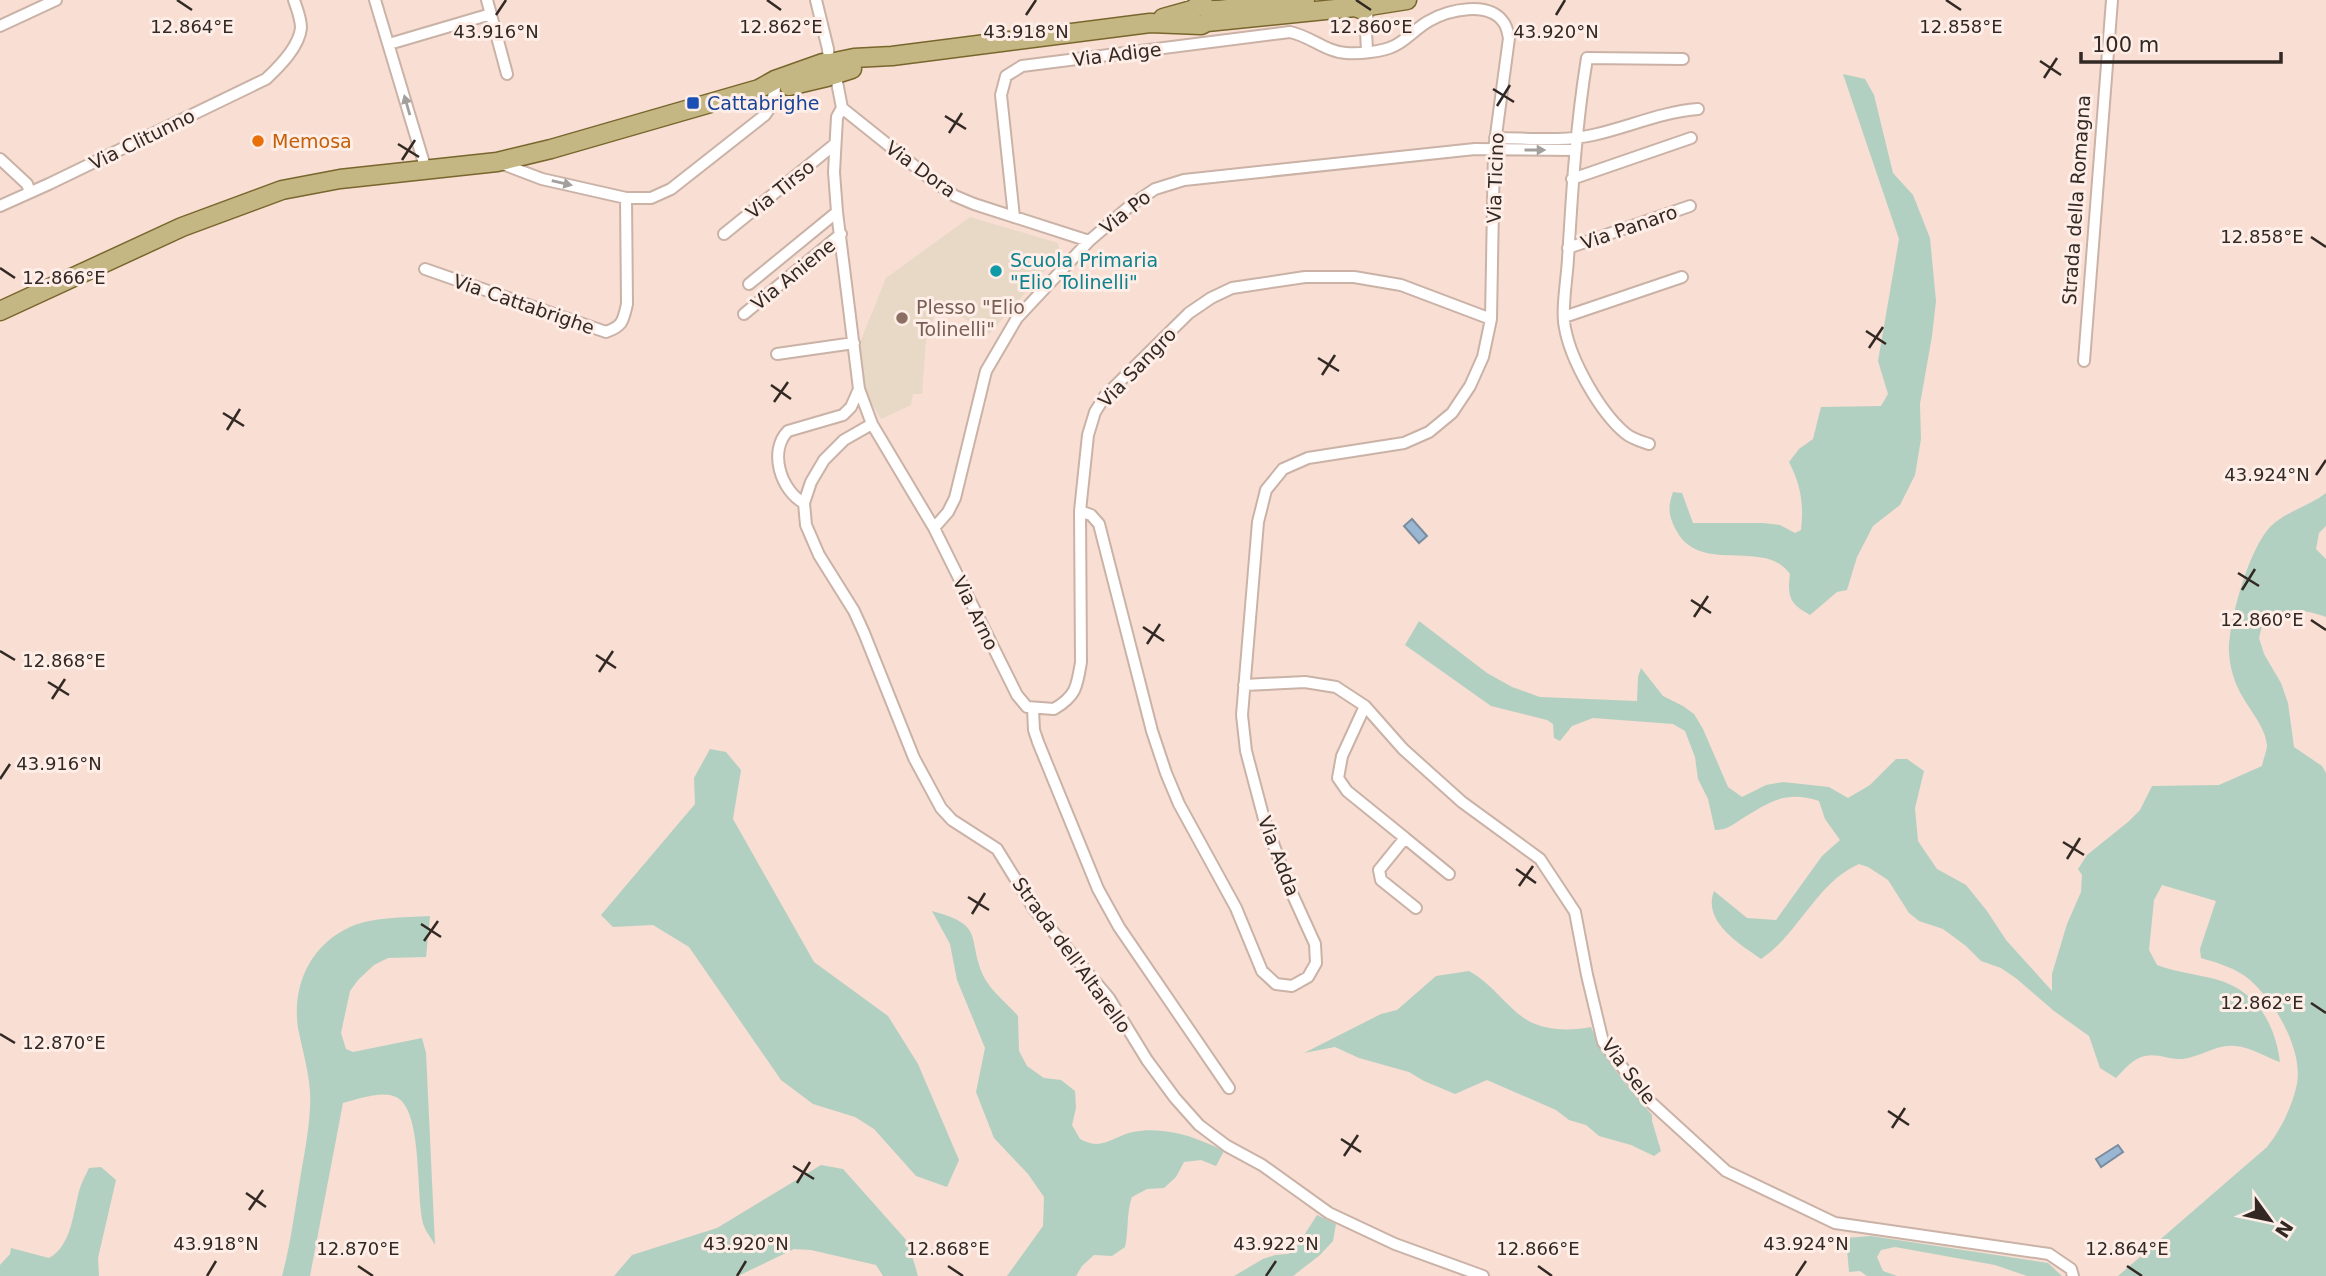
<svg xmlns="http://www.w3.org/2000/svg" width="2326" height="1276" font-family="'DejaVu Sans',sans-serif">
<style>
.education{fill:#e8d8c6}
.green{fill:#b2d0c1}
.water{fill:#99b7d2;stroke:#7a8c9e;stroke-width:2}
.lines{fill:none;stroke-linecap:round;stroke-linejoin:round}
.minor-casing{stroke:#cab2a7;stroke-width:14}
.primary-casing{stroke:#78662c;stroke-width:21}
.minor{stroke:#fff;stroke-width:10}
.primary{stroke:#c4b783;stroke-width:18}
.oneway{fill:#a39f9c}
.ticks{fill:none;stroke:#322924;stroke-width:2.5}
.transit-dot{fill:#1a4fb4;stroke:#feeee7;stroke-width:2.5}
.food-dot{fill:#e8710a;stroke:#feeee7;stroke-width:2.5}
.culture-dot{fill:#0f9aa8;stroke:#feeee7;stroke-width:2.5}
.education-dot{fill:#8d6e63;stroke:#feeee7;stroke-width:2.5}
.labels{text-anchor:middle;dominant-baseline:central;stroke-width:6;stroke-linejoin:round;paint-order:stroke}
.street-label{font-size:19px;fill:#322924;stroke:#feeee7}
.transit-label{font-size:19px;fill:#164399;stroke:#feeee7;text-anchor:start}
.food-label{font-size:19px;fill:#c56008;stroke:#feeee7;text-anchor:start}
.culture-label{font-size:19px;fill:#0d838f;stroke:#feeee7;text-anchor:start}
.education-label{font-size:19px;fill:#785e54;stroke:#feeee7;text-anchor:start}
.ticks-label{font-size:18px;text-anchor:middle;fill:#322924;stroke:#feeee7;stroke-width:6;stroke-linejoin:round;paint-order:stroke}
</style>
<rect width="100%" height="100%" fill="#f8ded3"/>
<path class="education" d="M970,217L1058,243L1060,253L989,334L939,303L926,340L922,394H913L911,405L881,419L865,392L859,345L886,278Z"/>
<path class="green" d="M1843,74L1865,79L1874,95L1893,173L1913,195L1930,238L1936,301L1932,336L1920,404L1921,439L1915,475L1900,505L1873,526L1857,557L1847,590L1837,592L1810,615C1790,604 1787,597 1790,574C1765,537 1698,577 1675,528C1668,513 1668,507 1673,492L1682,493L1693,523H1763L1780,525L1795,533L1801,530C1804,505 1801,485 1789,462L1799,449L1813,439L1821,407L1881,406L1888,394L1878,361L1899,239Z
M2326,493V526L2319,533L2316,549L2326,559V617C2300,608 2287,608 2263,622L2259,638L2264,654L2281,683L2288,703L2294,747L2322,766L2326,773V1276H2118L2267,1147C2281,1129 2292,1107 2297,1084C2303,1049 2275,1002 2250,980C2236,968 2218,963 2201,958L2200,949L2216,901L2162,885L2154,900L2149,950L2157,965C2176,972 2195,974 2215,979C2256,990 2275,1023 2280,1062C2265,1057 2251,1047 2235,1046C2216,1044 2201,1057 2183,1059C2170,1060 2158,1053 2145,1056C2133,1058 2124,1070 2116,1078L2100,1068L2089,1036L2054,1011L2017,979L2001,968L1981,961L1966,946L1943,929L1919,921L1909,913L1888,880L1868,867L1859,864C1816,883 1799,934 1761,959C1740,944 1702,922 1714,891L1747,918L1776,920L1822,856L1840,840L1825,819L1819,801C1785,790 1769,802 1740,820C1731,826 1726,830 1715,830L1708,799L1698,779L1695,757L1685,731L1673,724L1593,718L1572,726L1560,741L1554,738L1553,724L1547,720L1491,706L1405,645L1419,621L1487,673L1512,687L1540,697L1637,701L1638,677L1641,668L1663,696L1683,706L1694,714L1703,729L1728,787L1742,797L1766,785L1783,782L1829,787L1848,798L1870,785L1896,759H1907L1924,771L1915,808L1918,841L1937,869L1966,885L1987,911L2006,940L2052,991V974L2067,924L2081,892L2082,875L2078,869L2087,855L2128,822L2140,810L2152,786L2219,785L2262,766C2263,760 2267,751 2267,745C2265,725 2246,706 2238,688C2233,678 2229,662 2229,651C2229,620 2249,548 2271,526C2287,511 2309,506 2326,493Z
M710,749L726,752L741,770L733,819L814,962L888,1016L918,1064L959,1160L947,1187L916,1176L874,1129L855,1117L813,1104L781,1080L689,947L653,925L613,927L601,915L695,804L694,778Z
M932,911C988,926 965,938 985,979C993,993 1008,1004 1018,1016L1019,1051L1027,1066L1044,1078L1061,1080L1075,1091L1076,1108L1072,1125L1080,1139C1084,1141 1091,1144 1096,1144C1108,1144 1121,1134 1133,1132C1165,1126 1196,1137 1224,1151L1216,1166L1201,1160L1184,1162L1176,1177L1164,1188L1147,1189L1132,1197C1126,1214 1129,1229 1125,1247L1112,1256L1094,1255L1082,1266L1076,1276H1007L1043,1226L1044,1197L1028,1174L994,1138L976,1092L985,1048L957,980L950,944Z
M430,916L426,957L388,958L374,965L358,980L350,991L341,1033L346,1049L353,1052L422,1038L426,1053L435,1245C432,1239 426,1232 424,1226C415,1200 424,1110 396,1097C382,1090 358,1099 343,1103L310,1276H282C290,1247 294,1216 299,1186C303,1160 309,1133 310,1107C312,1080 303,1054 298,1028C292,987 309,948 346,929C370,916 404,918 430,916Z
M1469,971C1493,984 1507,1008 1527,1020C1545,1031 1572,1031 1591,1027C1606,1062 1627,1086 1652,1115V1121L1661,1151L1654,1156L1631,1145L1599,1136L1586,1125L1569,1120L1556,1110L1487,1080L1455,1094L1424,1081L1409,1072L1359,1058L1335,1047L1304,1053L1381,1014L1397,1010L1436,976Z
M821,1165L843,1169L908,1242L918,1276H883L876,1265L811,1250L794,1249L738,1276H614L632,1255L717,1228Z
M101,1167L116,1180L98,1258L99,1276H0V1265L10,1254L11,1248L49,1258C72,1246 73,1211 80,1188C82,1181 86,1175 89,1168Z
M1317,1215L1336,1224L1333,1241L1320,1255L1293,1276H1234L1263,1259L1275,1255L1288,1254L1294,1251Z
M1871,1236L2048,1263L2062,1276H2027L1995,1265L1895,1247L1881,1250L1877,1257L1883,1271L1897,1276H1867L1860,1271L1849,1272L1846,1238Z"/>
<path class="water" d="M1412,519L1427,536L1419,543L1404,526Z
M2118,1145L2123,1152L2101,1167L2096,1159Z"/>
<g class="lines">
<g class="minor-casing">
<path id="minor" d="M375,0L426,170
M487,0L507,74
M816,0L828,49L829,63
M0,26L56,0
M389,44L491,14
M1367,51L1366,31L1368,7
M832,75L837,82L842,108L837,117L834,172L837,212L859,389L872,424L934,528L1017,695L1027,707L1054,709C1076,696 1077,687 1081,662L1080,511L1088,435L1095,412L1105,396L1189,313L1211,298L1232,288L1305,277H1354L1401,285L1491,319
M842,108L932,180L955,196L974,204L1089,241
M1495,138C1527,138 1562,142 1593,135C1629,127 1661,112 1698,109
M0,159L27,184L30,192
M500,163L542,179L626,198H651L671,189L765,115L771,106L775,88
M1572,179L1691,138
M0,206L49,184L266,79C280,66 299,47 301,28C301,18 297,9 294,0
M1014,217L1001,95L1006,76L1022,66L1290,32C1310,36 1326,52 1346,53C1359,54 1382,52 1394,46C1407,40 1416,28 1429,21C1448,10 1489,0 1504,23C1507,27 1508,34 1509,38L1494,150L1491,319L1483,357L1470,386L1452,413L1429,432L1404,443L1308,458L1283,469L1266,490L1258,522L1242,715L1246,751L1264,819L1290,889L1315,944L1316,963L1308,977L1292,986L1276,984L1262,971L1236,908L1179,804L1166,773L1152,731L1099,524L1091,515L1080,511
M724,234L835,144
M1568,248L1690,206
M425,269L606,332C623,326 623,321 627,304L626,198
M749,284L837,212
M744,314L841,234
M1564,317L1682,277
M777,354L854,343
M2084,361L2112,0
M872,424L844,440L824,460L811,482L804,503L806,525L819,555L854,611L864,633L914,758L941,808L952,820L997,849L1034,909L1109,998L1147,1060L1175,1098L1199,1125L1227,1146L1262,1165L1329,1213L1395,1244L1483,1276
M1649,444C1640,441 1632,439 1625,433C1600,412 1571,361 1565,328C1561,310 1567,279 1568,259C1572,192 1576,125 1587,58L1683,59
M804,503C781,491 768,451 788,431L843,415L851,407L859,389
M934,528L948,512L955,498L986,371L1017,318L1089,241L1131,205L1155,189L1184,180L1475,149L1575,150
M1244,685L1305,682L1336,687L1365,706L1403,749L1462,802L1540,859L1575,912L1587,975L1603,1042L1645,1097L1726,1171L1835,1223L2049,1254L2071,1269L2073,1276
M1365,706L1342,756L1338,778L1347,791L1405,838L1379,870L1381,880L1416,908
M1033,709L1034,730L1038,742L1098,889L1119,927L1229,1088
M1405,838L1449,874"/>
</g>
<g class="primary-casing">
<path id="primary" d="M1163,18L1192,10L1199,5L1204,6L1209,10H1219L1305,0
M789,86L827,77L852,69
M0,311L182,227L282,190L340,179L497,162L551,149L759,89L775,80L823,63H830L854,58L892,56L1150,23L1201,25L1207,22L1355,7L1363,10L1369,6L1407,0"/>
</g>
<use href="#minor" class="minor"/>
<use href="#primary" class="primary"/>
</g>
<defs><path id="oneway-solid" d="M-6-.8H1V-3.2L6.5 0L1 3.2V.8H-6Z" transform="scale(1.75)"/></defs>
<g class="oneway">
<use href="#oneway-solid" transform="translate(407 105) rotate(-106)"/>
<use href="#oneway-solid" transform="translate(1535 150)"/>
<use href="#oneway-solid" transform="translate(562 183) rotate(13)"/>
</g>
<path class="ticks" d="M177,0L192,10M767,0L781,10M1356,0L1371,10M1946,0L1961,10M496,15L506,0M1026,15L1036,0M1556,15L1565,0M2040,61L2061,75M2044,78L2057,58M1493,89L1514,102M1497,106L1510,85M945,116L966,129M949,133L962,113M398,144L419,157M402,160L415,140M2311,237L2326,247M0,268L15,278M1866,331L1886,344M1869,348L1883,327M1318,358L1339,371M1322,375L1335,355M771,385L791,399M774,402L788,382M223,413L244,426M227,430L240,409M2316,475L2326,460M2238,573L2259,586M2242,590L2255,569M1691,600L1711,613M1694,617L1708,596M2311,620L2326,630M1143,627L1164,641M1147,644L1160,624M0,651L15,660M596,655L616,668M599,672L613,651M48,682L69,695M52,699L65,679M0,779L10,764M2063,842L2084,855M2067,859L2080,838M1516,869L1536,883M1519,886L1533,866M968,897L989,910M972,914L985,893M421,924L441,937M424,941L438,921M2311,1003L2326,1013M0,1034L15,1043M1888,1111L1909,1125M1892,1128L1905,1108M1341,1139L1361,1152M1344,1156L1358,1135M793,1166L814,1179M797,1183L810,1162M246,1193L266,1207M249,1210L263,1190M358,1266L373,1276M948,1266L963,1276M1538,1266L1552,1276M2127,1266L2142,1276M207,1276L216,1261M737,1276L746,1261M1266,1276L1276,1261M1796,1276L1806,1261"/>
<rect class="transit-dot" x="686" y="96" width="14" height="14" rx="3.5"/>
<circle class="food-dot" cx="258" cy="141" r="7"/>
<circle class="culture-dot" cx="996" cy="271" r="7"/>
<circle class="education-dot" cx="902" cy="318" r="7"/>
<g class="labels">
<g class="street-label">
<text transform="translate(1117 54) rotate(-7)">Via Adige</text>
<text transform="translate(142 139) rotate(-26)">Via Clitunno</text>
<text transform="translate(921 169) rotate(36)">Via Dora</text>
<text transform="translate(1495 178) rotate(-88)">Via Ticino</text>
<text transform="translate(780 189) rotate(-39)">Via Tirso</text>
<text transform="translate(2076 200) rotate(-86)">Strada della Romagna</text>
<text transform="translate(1125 212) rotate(-38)">Via Po</text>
<text transform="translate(1629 227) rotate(-19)">Via Panaro</text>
<text transform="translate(793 274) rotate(-39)">Via Aniene</text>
<text transform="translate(524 304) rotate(19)">Via Cattabrighe</text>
<text transform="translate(1137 367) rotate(-46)">Via Sangro</text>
<text transform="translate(976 613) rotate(64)">Via Arno</text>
<text transform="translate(1279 856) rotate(69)">Via Adda</text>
<text transform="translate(1072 955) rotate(54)">Strada dell'Altarello</text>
<text transform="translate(1629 1071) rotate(53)">Via Sele</text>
</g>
<g class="transit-label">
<text x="707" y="103">Cattabrighe</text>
</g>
<g class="food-label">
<text x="272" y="141">Memosa</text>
</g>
<g class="culture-label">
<text x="1010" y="260">Scuola Primaria<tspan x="1010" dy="22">"Elio Tolinelli"</tspan></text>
</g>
<g class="education-label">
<text x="916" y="307">Plesso "Elio<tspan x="916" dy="22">Tolinelli"</tspan></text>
</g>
</g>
<g class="ticks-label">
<text x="192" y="33">12.864°E</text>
<text x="781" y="33">12.862°E</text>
<text x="1371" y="33">12.860°E</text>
<text x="1961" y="33">12.858°E</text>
<text x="1026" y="38">43.918°N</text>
<text x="496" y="38">43.916°N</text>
<text x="1556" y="38">43.920°N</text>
<text x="2262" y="243">12.858°E</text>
<text x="64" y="284">12.866°E</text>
<text x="2267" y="481">43.924°N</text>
<text x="2262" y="626">12.860°E</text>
<text x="64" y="667">12.868°E</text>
<text x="59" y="770">43.916°N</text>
<text x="2262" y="1009">12.862°E</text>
<text x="64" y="1049">12.870°E</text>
<text x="216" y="1250">43.918°N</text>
<text x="746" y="1250">43.920°N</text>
<text x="1276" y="1250">43.922°N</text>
<text x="1806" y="1250">43.924°N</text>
<text x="358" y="1255">12.870°E</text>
<text x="948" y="1255">12.868°E</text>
<text x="1538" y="1255">12.866°E</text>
<text x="2127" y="1255">12.864°E</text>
</g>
<g transform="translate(2270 1220) rotate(123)" stroke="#feeee7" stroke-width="5" paint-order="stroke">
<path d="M0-5L12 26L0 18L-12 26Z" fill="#322924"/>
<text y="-10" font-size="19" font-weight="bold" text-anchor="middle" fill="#322924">N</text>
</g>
<path d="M2081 52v10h200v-10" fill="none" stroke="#322924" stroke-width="3.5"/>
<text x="2092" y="52" font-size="21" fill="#322924" stroke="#feeee7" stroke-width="5" paint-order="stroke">100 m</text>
</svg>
